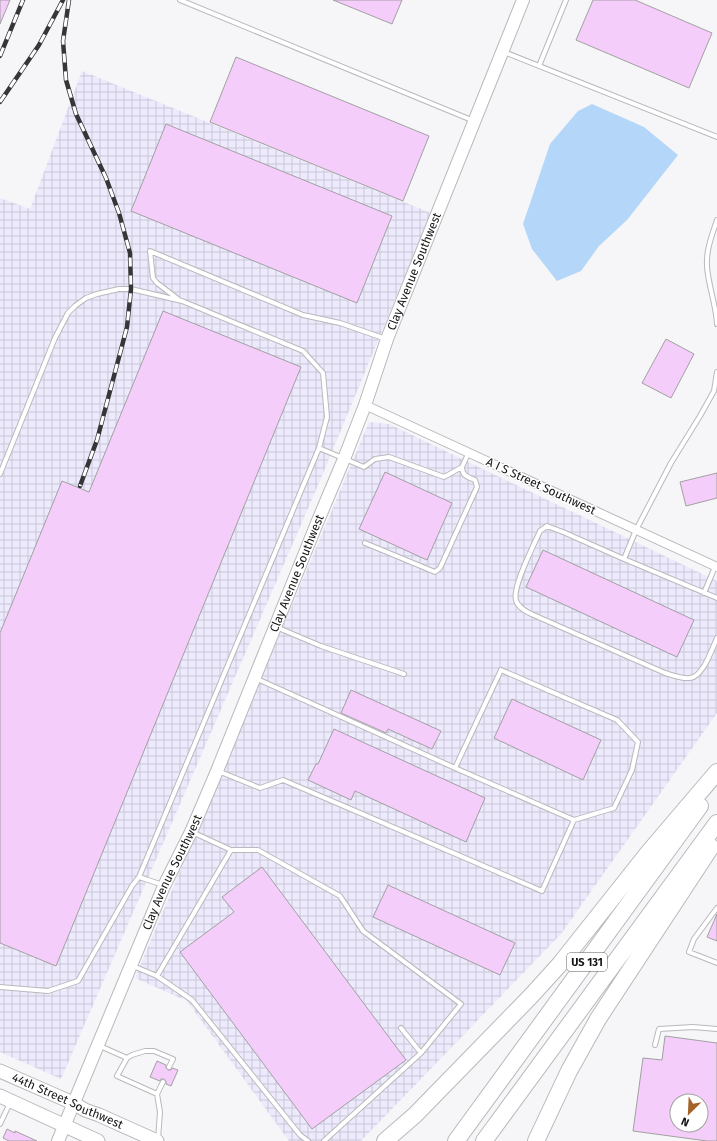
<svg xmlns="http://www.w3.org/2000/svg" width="717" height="1141" font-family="'Fira Sans',sans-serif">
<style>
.industrial{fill:url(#industrial-grid)}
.water{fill:#b4d6f8}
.building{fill:#f5cdfb;stroke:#a2a0a2;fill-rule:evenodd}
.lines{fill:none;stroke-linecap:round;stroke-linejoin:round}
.lane-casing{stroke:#b9b9bc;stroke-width:6}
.street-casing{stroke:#b9b9bc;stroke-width:10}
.secondary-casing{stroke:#b9b9bc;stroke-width:14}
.primary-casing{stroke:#b9b9bc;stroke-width:15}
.highway-casing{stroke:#b9b9bc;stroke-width:18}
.lane{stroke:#fff;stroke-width:4}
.street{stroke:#fff;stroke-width:8}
.secondary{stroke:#fff;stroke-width:12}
.primary{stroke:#fff;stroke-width:13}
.highway{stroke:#fff;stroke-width:16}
.rail-casing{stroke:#363638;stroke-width:4.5}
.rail{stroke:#fff;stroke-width:3;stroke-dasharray:9;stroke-linecap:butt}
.labels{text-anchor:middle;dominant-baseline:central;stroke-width:3;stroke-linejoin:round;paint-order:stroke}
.shield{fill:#fff;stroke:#5a5a5b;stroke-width:1}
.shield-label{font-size:11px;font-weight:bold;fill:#141415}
.street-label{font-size:12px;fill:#141415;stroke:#fff}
</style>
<defs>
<pattern id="industrial-grid" width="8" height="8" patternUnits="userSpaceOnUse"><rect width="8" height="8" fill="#eceafc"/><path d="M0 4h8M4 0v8" fill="none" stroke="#cac8d7"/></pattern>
</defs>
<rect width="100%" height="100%" fill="#f6f6f9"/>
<path class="industrial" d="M82,71L431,213L319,483L61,1079L0,1052V198L30,209Z
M369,422L389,424L717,581V713L561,934L361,1141H289L187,1001L135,978Z"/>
<path class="water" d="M592,104L644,127L678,155L627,220L599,246L581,271L557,281L532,249L523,224L550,144L578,111Z"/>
<path class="building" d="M0,0H10L0,24Z
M333,0H402L392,24Z
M593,0H635L712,33L689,88L576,40Z
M236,57L429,136L403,201L210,122Z
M166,124L392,216L357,303L131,211Z
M163,311L301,367L56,966L0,943V633L62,481L89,492Z
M666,339L694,354L671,398L642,383Z
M385,472L452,503L427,560L359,529Z
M717,473V498L686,506L680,482Z
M543,550L694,620L677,657L526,587Z
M351,690L441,731L432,749L388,729L386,733L341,713Z
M512,699L601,740L583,780L494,738Z
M334,729L485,798L466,842L355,791L351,800L308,780L316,764H318Z
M262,867L406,1060L312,1129L180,952L234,912L222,897Z
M388,885L515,943L500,975L373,917Z
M717,914V941L707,937Z
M665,1036L717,1043V1141H707L633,1131L643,1058L662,1060ZM677,1101H701V1125H677Z
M157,1061L166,1065V1068L168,1070H171L172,1068L178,1070L171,1086L166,1084V1081L164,1079H161L160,1081L150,1077Z
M7,1129L15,1133V1131L37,1141H9L3,1138Z"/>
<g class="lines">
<g class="lane-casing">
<path id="lane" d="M180,0L474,121
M504,52L717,137
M539,66L566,0
M717,220C712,235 706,250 707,266C708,285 716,304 717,324
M178,299L157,283L153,278L150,251L303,315L340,323L386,339
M717,372L714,391L700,416L671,463L636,530L624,559L563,532L547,526L540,531C534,545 512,587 516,600C517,606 524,610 529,613L665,673C672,675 682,679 690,678C703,677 712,649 717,638
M0,474L55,338L68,313L75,306L86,298L97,294L119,289H131L182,301L303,351L323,373L327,417L319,448
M365,543L435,572L440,568L477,487L475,480C468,477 462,476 462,467
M624,559L717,598
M704,593L715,567
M276,627L321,646L404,674
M255,678L455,768L574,820L614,808L632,770L638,742L617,720L501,670L455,768
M218,771L260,788L283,780L542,891L574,820
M192,832L231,850H258L340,896L363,931L461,1004L421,1053L324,1141
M139,877L319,448L364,467L375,459L389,457L444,477L462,467L469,452
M717,908L694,939L689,952L717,963
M133,966L157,976L192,1000L300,1135L308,1141
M157,976L231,850
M0,987L48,991L78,981L132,886L139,877L163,885
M401,1028L421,1053
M655,1045L659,1029L693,1027L717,1029
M100,1046L127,1058
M157,1094L163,1082
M0,1124L10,1103
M158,1139L160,1112L157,1094L117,1076L127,1058L132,1055L145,1051H154L173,1059L169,1067"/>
</g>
<g class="street-casing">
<path id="street" d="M365,405L717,567"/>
</g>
<g class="secondary-casing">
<g id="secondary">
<path id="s1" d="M58,1141L164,886L191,832L217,771L317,523L344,459L365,405L387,339L523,0"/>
</g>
</g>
<g class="primary-casing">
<g id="primary">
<path id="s2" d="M0,1071L73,1103L85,1110L99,1115L157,1141"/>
<path d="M0,1096L98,1141"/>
</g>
</g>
<g class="highway-casing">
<path id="highway" d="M385,1141L415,1115L531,996L560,964L648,853L717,772
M456,1141L700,806
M484,1141L717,823
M536,1141L569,1071L598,1019L711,847"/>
</g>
<use href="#lane" class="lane"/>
<use href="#street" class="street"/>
<use href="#secondary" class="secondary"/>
<use href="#primary" class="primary"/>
<use href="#highway" class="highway"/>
<g class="rail-casing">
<path id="rail" d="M69,0L63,41L66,80L76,114L106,178L119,213L130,253L131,289L127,327L97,440L80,486
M0,56L23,0
M0,102L39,45L63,0"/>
</g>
<use href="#rail" class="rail"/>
</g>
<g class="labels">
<rect class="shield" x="567" y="953" width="40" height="18" rx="3"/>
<g class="shield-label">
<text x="587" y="962">US 131</text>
</g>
<g class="street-label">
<text stroke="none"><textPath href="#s1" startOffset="940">Clay Avenue Southwest</textPath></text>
<text transform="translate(541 486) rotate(25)">A I S Street Southwest</text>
<text stroke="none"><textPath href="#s1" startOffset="616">Clay Avenue Southwest</textPath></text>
<text stroke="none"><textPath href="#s1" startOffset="292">Clay Avenue Southwest</textPath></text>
<text stroke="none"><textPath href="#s2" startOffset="74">44th Street Southwest</textPath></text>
</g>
</g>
<g transform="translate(689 1113) rotate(204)"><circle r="19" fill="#ffffff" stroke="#a1a1a1"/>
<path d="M0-3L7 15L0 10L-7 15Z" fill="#a26429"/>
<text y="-6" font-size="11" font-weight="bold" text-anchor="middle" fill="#141415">N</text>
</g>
</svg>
